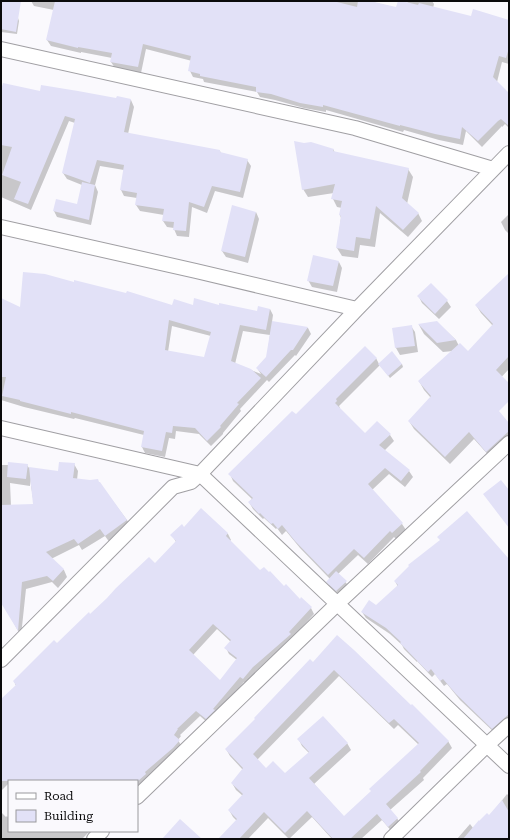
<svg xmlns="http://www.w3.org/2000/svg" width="510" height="840" font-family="'Roboto Serif',serif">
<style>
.shadow{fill:#0003;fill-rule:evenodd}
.building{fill:#e2e1f7;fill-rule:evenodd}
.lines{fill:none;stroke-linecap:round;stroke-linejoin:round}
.street-casing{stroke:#a09fa3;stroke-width:16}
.street{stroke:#fff;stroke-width:14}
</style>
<rect width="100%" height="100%" fill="#faf9fd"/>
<path class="shadow" d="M31,1H368L397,8L407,4L408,1H432L434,4L433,8L471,17L509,21V20V64L502,62L497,82L509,94V128L505,124L502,127V126L482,147L466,131L463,145L439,140L404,130L403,132L326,110V112L304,108L275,100L260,97L257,92L204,82L203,79L193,77L190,71L192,61L146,49L141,73L115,68L111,62L112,58L81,52V53L51,46L47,40L54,10L34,6Z
M1,15L18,18L19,21L17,34L1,32Z
M1,87L41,92L131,100L134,107L128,134L220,151L221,153L247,160L251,166L243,198L215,191L207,213L192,207L189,237L177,236L174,229V228L167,227L163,221L164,215L140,211L136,205L137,198L124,196L121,190L124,170L100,166L95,185L98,192L91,225L57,217L54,211L78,205L82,185L67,179L63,173L75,123L69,121L31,210L1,197Z
M333,149L335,153L408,169L413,177L407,204L418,213L422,221L408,237L380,213L375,247L360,245L358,258L342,256L337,248L341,218L340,215L342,208L337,207L333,199L334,193L308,197L303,189Z
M256,212L259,219L248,263L226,257L222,251Z
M509,214V234L505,230L501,222Z
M339,262L342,268L337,292L312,287L308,280Z
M509,276V369L477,403L509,425V443L492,459L474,439L450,464L414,429L409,421L431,398L424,390L419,381L453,351L443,352L424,334L419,325L437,322L456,340L459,346L468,352L493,326L481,313L476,305Z
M419,297L447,301L451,307L439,319L422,303Z
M1,300L21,309L193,306H219L258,312L270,309L273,315L272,322L308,328L311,334L296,356L295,355L269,382L267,380L240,409L241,411L223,433V434L211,446L199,434L176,431L175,439L169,438L165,457L145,453L142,447L144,435L75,418L74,419L24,407L1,400ZM172,326L211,336L205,358L168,352ZM243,331L270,335L267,358L257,368L261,374L235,364Z
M411,326L415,332L418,352L400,355L396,348L393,329Z
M376,358L379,364H402L403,367L390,378L380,365L339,406L340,408V409L365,434L377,422L390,435L394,441L384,451L409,471L413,477L405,487L389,474L372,490L402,524L406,530L396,539L394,537L368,564L358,555L338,574L347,584L339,594L329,585L330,579L300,548L286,531L282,535L277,528L276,529L264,518L263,519L253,509L249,502L252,499L233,481L230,474L296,416Z
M74,464L78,471L77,480L100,484L127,520L131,527L110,543L105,536L82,550L79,545L51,559L64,570L67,577L58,588L52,582L26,589L21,636L2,602H1V465H27L29,468L59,472ZM30,479L34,505L11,506L10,483L30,486Z
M201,510L228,534L231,540L230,541L260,571L284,587L300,601L311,608L314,614L292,638L293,640L247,684L244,682L216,715L209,724L200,716L180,735L181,736L178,740L182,747L137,791V781H9V783L1,791V701L16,686L14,681L90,615L155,565L176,542L172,535L184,529ZM217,629L231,642L226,648L229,654L237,660L220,681L193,655Z
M509,560V722L496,734L460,700L447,684L444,686L435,674L432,677L417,661V662L404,649L402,645L390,634L366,618L362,612L376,607L398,587L395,581Z
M337,637L448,741L452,748L423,778L424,780L390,810L397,818L401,825L393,833L382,820L361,839H332L312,817L289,839L268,818L248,839H219L237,821L233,817L229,810L243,796L236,790L232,783L243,770L230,756L226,749L313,664ZM339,676L394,729L398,725L419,745L372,791L344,817L314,784L351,750L347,743L299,740L302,746L309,753L285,775L266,769L257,760Z
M507,794L509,796V839H457L470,824L473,828L489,817Z
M1,812L6,817L7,816L9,819V831H90L82,839H1Z"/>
<path class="building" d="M1,1H21L16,32L1,29Z
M55,1H333L357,7L358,1H370L396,7L398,1H402L418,5L419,3L471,16L473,9L509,20V48L506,58L499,56L493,77L509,93V126L501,119L498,121L478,141L462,127L460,139L435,134L400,125V126L323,105V107L300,103L271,94L256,92V87L200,76V74L188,71L191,56L143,44L138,67L110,62L112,53L78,47V48L46,40Z
M3,83L40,91L41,85L78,91L116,98L117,96L131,99L124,132L220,150V152L248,159L240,192L212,186L204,207L189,202L186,231L173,230L174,222L162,221L164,209L135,205L137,193L120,190L124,165L97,160L90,183L62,173L75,119L65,116L28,204L14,199L21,182L2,175L12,147L1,145V90Z
M294,141L304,143L311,142L334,149L333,151L409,168L402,198L419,213L403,230L376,206L370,239L356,237L354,251L336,248L341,216L339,215L342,201L331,199L335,184L302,190Z
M82,182L95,185L89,220L53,211L56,199L77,204Z
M232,205L256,212L245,257L221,251Z
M313,255L339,261L333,286L307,281Z
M23,272L45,274L74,282V280L126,293L127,291L172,305L174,299L193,305L194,298L219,305V303L257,311L258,306L270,309L266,330L240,325L231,361L251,369L261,378L237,403L239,404L220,426L221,427L207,441L195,428L173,426L172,433L166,432L162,451L141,447L144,431L71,412V414L20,401V400L2,396L6,377H1V298L20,307ZM169,320L211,332L204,357L165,350Z
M509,273V356L496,370L509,383V401L499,411L509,423V431L486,452L469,432L445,457L408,421L431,396L418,381L460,343L468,351L493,324L475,305Z
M431,283L448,300L435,314L417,296Z
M272,321L308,327L293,350H291L266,377L256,368L266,357Z
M437,321L456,340L437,343L418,324Z
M412,325L415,346L395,348L392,328Z
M365,346L377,358L336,399L337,401L335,403L365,433L377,421L391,434L379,445L410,470L401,481L385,468L368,484L403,523L392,533L390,531L364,558L354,549L328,575L295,541L282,525L278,529L273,523L271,524L260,513L259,514L248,502L253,498L228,474L292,411L296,414Z
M392,351L402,364L388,376L378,364Z
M8,462L28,464L26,479L7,477Z
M59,462L75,463L73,478L90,480L98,479L99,482H100L127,520L105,536L100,529L78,544L74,539L46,552L64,569L53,581L47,576L22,582L18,631L1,603V505L33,504L29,467L58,471Z
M501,480L509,490V528L483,494Z
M201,508L228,533L226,536L260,570L264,567L269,572L270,571L284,586L286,584L300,599L301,597L312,607L289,632L291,634L253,667L243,679L240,677L213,709L215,710L206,719L196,711L177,729H178L174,735L180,740L173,748L145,772L146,774L138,781H1V699L16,685L13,681L54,640L57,643L89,612L90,614L107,598L116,588L149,557L155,563L176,541L170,535L182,524L184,527ZM213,624L231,640L224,648L237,658L220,680L189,650Z
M467,511L509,559V714L492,729L456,694L443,679L440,681L431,669L428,672L400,643L401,642L386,628L361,612L369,600L376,605L398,585L394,581L409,566L408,565L440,540L437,537Z
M336,571L347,581L336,591L326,582Z
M337,635L354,650L411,705L412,704L449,741L420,771L421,772L386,804L398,818L388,827L377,814L350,839H333L307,811L285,833L264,812L239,839H218L237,819L228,810L243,794L231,783L243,768L225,749L255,719L254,718L310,659L313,662ZM334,670L389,723L394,719L419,743L369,789L371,791L344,816L309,778L348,743L323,716L297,739L309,752L285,773L273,761L266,768L253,754Z
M502,800L509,812V839H463L479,820V821L487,813L489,815Z
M180,819L202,839H162Z"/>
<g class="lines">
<g class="street-casing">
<path id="street" d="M1,49L355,128L493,169
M1,227L196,271L357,309
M1,428L200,474L357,309L509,153
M1,660L173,487L191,482L200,474L509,766
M137,797L337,604L509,443
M94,839L102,831
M391,839L487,745L509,725"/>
</g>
<use href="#street" class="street"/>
</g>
<rect width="510" height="840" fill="none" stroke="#0b0b0c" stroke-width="4"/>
<rect x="8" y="780" width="130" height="52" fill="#faf9fd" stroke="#9a9a9d"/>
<rect x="16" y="793" width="20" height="6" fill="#ffffff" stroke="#9a9a9d"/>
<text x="44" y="800" font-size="12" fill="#0b0b0c">Road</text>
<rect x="16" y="810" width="20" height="12" fill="#e2e1f7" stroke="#9a9a9d"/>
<text x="44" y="820" font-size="12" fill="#0b0b0c">Building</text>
</svg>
